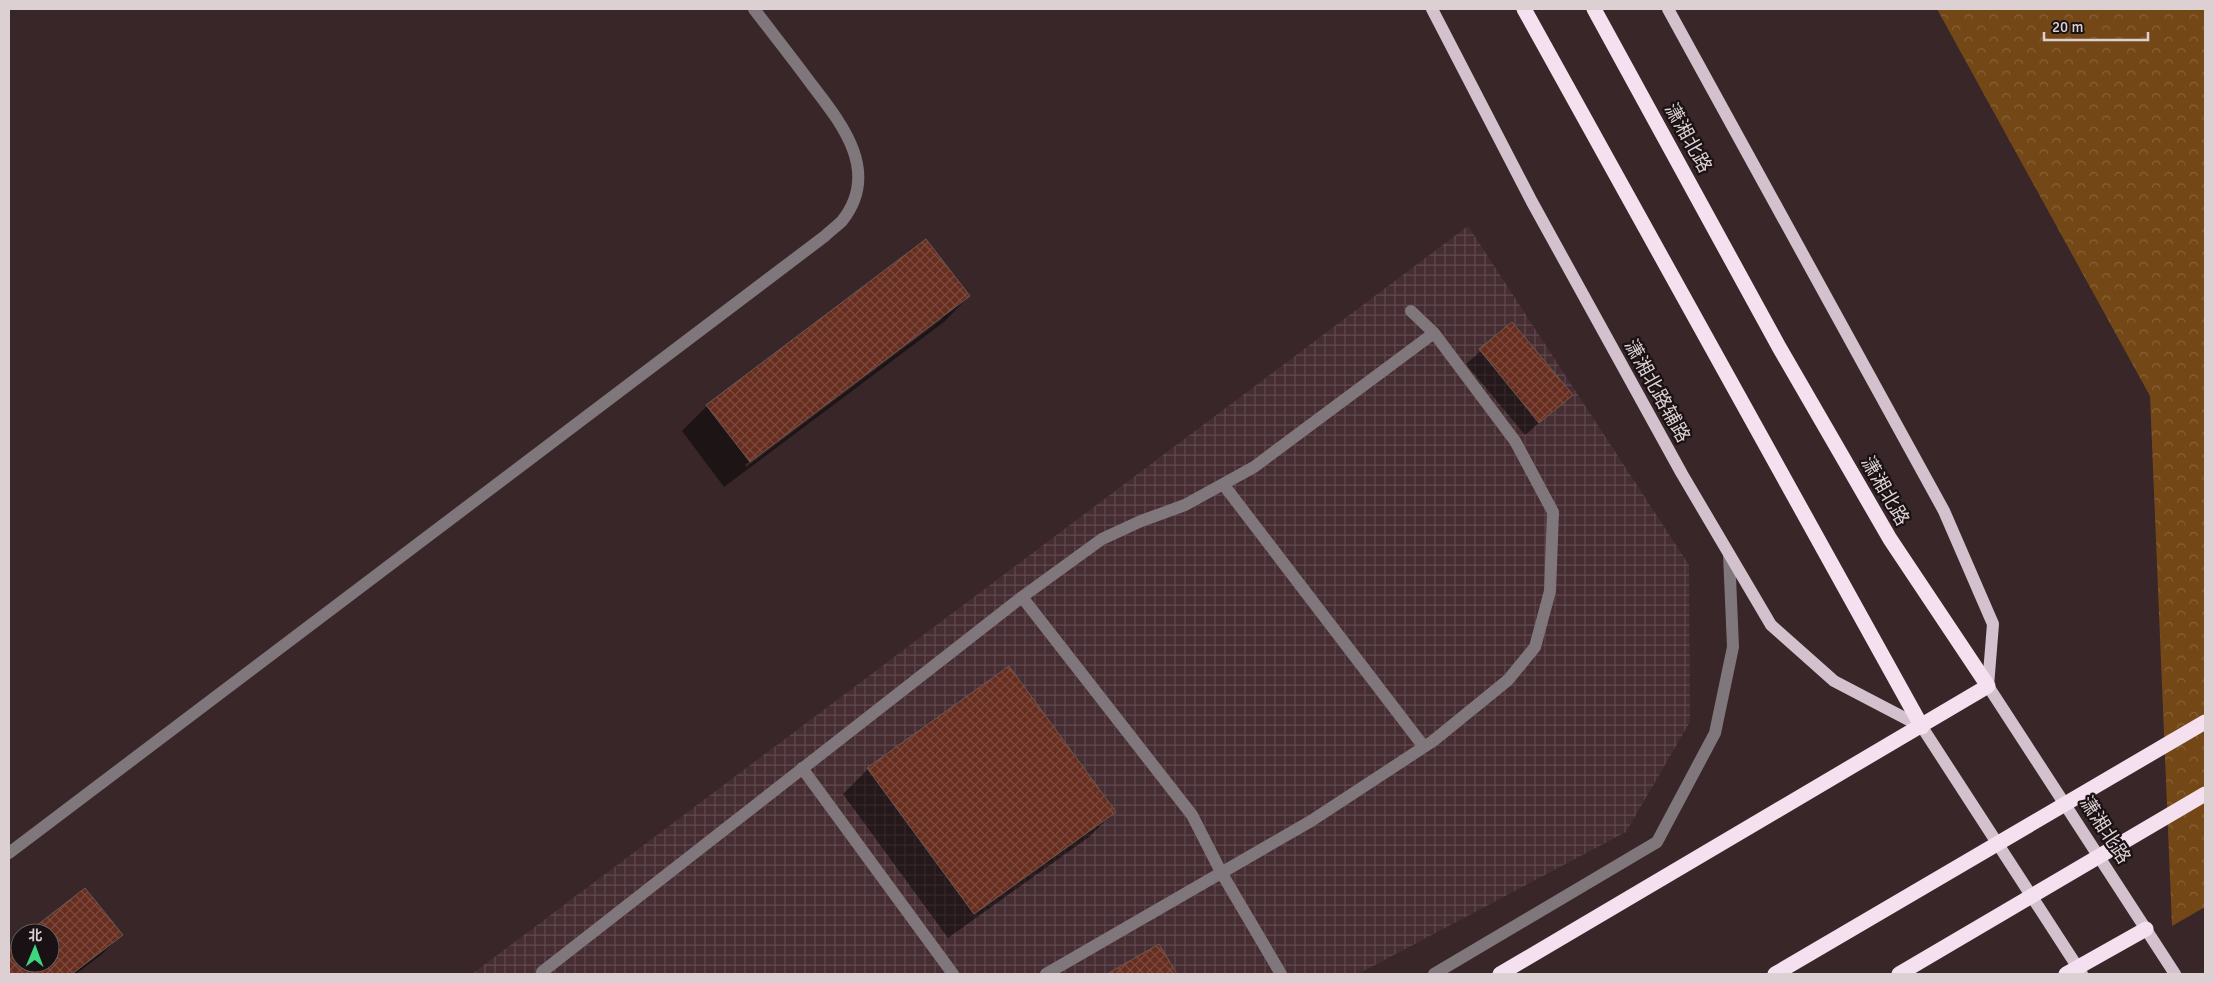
<svg xmlns="http://www.w3.org/2000/svg" width="2214" height="983" font-family="Signika,'Noto Sans SC',sans-serif">
<style>
.industrial{fill:url(#industrial-grid)}
.forest{fill:url(#forest-crowns)}
.shadow{fill:#0007;fill-rule:evenodd}
.building{fill:url(#building-cross-hatch);stroke:#6d5954}
.lines{fill:none;stroke-linecap:round;stroke-linejoin:round}
.minor{stroke:#7f777c;stroke-width:12}
.major{stroke:#d3c2cd;stroke-width:12}
.highway{stroke:#f4e0ee;stroke-width:15}
.highway-bridge{stroke:#f4e0ee;stroke-width:15}
.labels{text-anchor:middle;dominant-baseline:central;stroke-width:4.5;stroke-linejoin:round;paint-order:stroke}
.street-label{font-size:19px;fill:#dcd0d2;stroke:#191113}
</style>
<defs>
<pattern id="industrial-grid" width="8" height="8" patternUnits="userSpaceOnUse" patternTransform="scale(1.25)"><rect width="8" height="8" fill="#462d32"/><path d="M0 4h8M4 0v8" fill="none" stroke="#604a4f"/></pattern>
<pattern id="forest-crowns" width="20" height="18" patternUnits="userSpaceOnUse" patternTransform="scale(1.25)"><rect width="20" height="18" fill="#744816"/><path d="M2 6a3 3 0 1 1 6 0M12 15a3 3 0 1 1 6 0" fill="none" stroke="#876137"/></pattern>
<pattern id="building-cross-hatch" width="8" height="8" patternUnits="userSpaceOnUse" patternTransform="scale(1.25)"><rect width="8" height="8" fill="#672d1e"/><path d="M0 0l8 8M0 8l8-8" fill="none" stroke="#7c4a3e"/></pattern>
</defs>
<rect width="100%" height="100%" fill="#382629"/>
<path class="industrial" d="M1468,226L1689,565L1690,722L1626,832L1358,974H472Z"/>
<path class="forest" d="M1937,9H2205V907L2172,926L2150,396Z"/>
<path class="shadow" d="M969,296L944,322L724,487L682,431L707,406ZM942,316V319L746,467L745,465Z
M1512,324L1571,395L1525,435L1466,364Z
M868,769L1114,812L1089,837L948,938L843,794Z
M85,889L121,935L101,955L76,974H9V949L20,940V963H50V933H29Z
M1159,945L1176,974H1109Z"/>
<path class="building" d="M926,239L970,296L750,462L706,405Z
M1512,322L1573,395L1539,423L1479,349Z
M1009,666L1116,812L974,914L867,768Z
M85,888L123,935L72,974H9V947L20,939V963H50V933H27Z
M1159,944L1177,974H1107Z"/>
<g class="lines">
<path class="minor" d="M1223,484L1424,747
M1022,597L1192,815L1221,872L1281,974
M802,768L953,974
M9,853L825,236C830,231 837,226 842,221C881,172 842,124 812,85C793,59 773,34 754,9
M542,972L1022,597L1102,539L1141,521L1185,505L1254,467L1434,333
M1046,974L1311,821L1433,741L1508,680L1535,647L1550,591L1553,512L1515,441L1434,333L1411,311
M1434,974L1657,842L1715,733L1733,647L1729,554"/>
<path class="major" d="M1432,9L1532,202L1682,474L1771,625L1834,681L1922,727L2082,974
M1668,9L1944,511L1993,624L1988,686L2175,974"/>
<path class="highway" d="M1524,9L1922,727
M1500,974L1988,686L1890,539L1779,347L1594,9
M2066,974L2146,929"/>
<path class="highway-bridge" d="M1775,974L2205,722
M1899,974L2205,794"/>
</g>
<g class="labels">
<g class="street-label">
<text transform="translate(1688 138) rotate(61)">潇湘北路</text>
<text transform="translate(1657 391) rotate(61)">潇湘北路辅路</text>
<text transform="translate(1885 491) rotate(60)">潇湘北路</text>
<text transform="translate(2105 830) rotate(57)">潇湘北路</text>
</g>
</g>
<rect width="2214" height="983" fill="none" stroke="#dcd0d2" stroke-width="20"/>
<g transform="translate(35 948) rotate(1)"><circle r="24" fill="#191113" stroke="#675d5f"/>
<path d="M0-4L9 19L0 12L-9 19Z" fill="#3cd77e"/>
<text y="-8" font-size="14" font-weight="bold" text-anchor="middle" fill="#dcd0d2">北</text>
</g>
<path d="M2044 32v8h104v-8" fill="none" stroke="#dcd0d2" stroke-width="2.5"/>
<text x="2052" y="32" font-size="15" fill="#dcd0d2" stroke="#191113" stroke-width="4" paint-order="stroke">20 m</text>
</svg>
